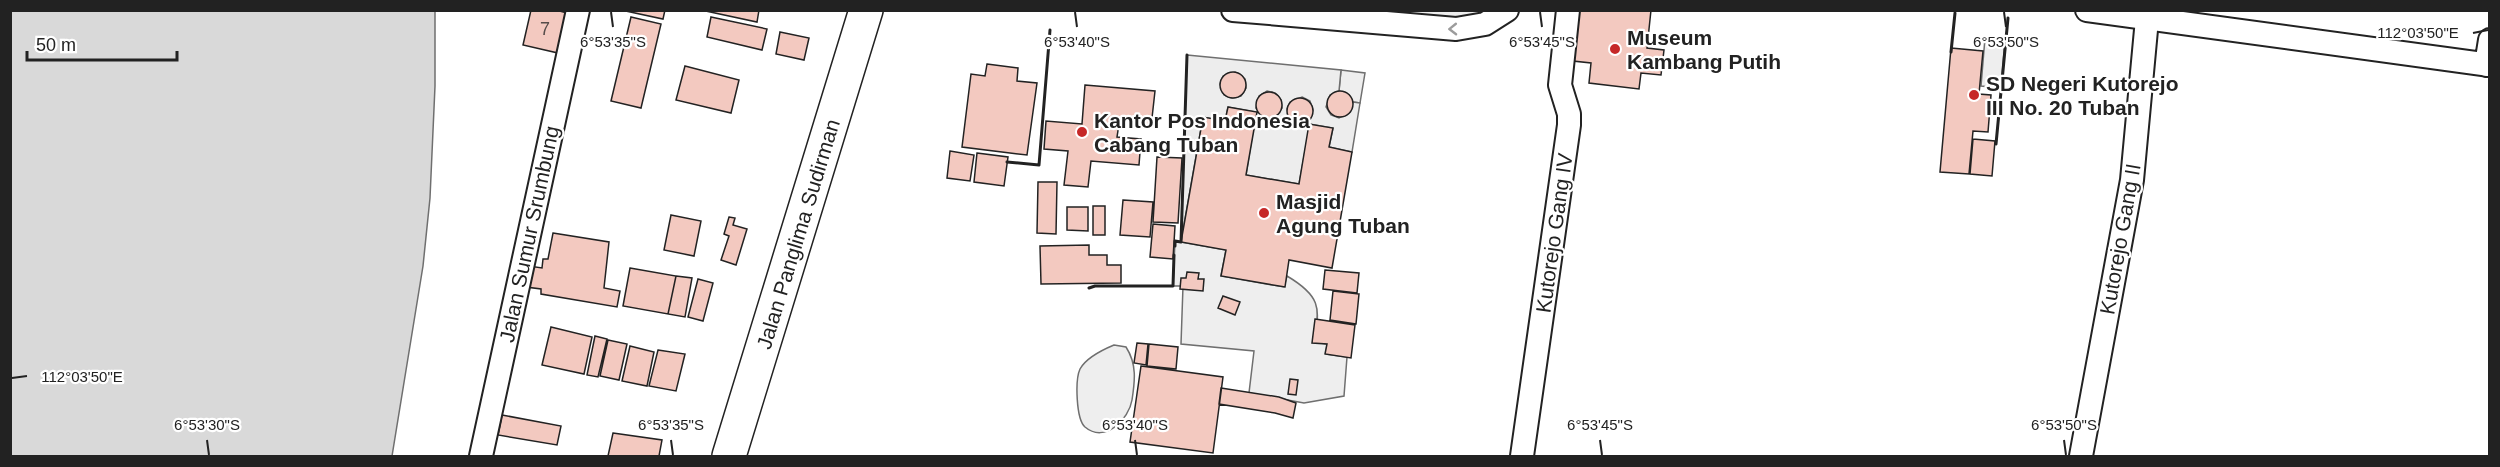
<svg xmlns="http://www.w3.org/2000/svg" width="2500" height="467" font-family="Helvetica,sans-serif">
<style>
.green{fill:#eee;stroke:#6f6f6f;stroke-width:1.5}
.parking{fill:#ededed;stroke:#6f6f6f;stroke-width:1.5;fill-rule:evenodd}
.water{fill:#d9d9d9;stroke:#6f6f6f;stroke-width:1.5}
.building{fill:#f3c9c0;stroke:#222;stroke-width:1.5}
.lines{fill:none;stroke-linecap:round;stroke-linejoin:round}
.minor-casing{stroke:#222;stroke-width:26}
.highway-casing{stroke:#222;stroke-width:36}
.minor{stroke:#fff;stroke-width:22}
.highway{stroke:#fff;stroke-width:33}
.wall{stroke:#222;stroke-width:3}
.oneway{stroke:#9c9c9c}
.ticks{fill:none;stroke:#222;stroke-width:2}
.poi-dot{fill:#c62828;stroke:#fff;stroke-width:2}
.labels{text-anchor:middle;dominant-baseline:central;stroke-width:4.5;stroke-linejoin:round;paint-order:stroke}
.number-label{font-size:18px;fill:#564c4a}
.poi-label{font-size:21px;font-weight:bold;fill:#222;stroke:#fff;text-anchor:start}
.street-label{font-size:21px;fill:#222;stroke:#fff}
.ticks-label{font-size:15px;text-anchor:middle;fill:#222;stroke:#fff;stroke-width:4.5;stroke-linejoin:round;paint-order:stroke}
</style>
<rect width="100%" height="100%" fill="#fff"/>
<path class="green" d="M1300,11H1491L1469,21Z
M1985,38L2005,40L2001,88L1981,86Z
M1341,70L1365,73L1360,103L1353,102L1349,95L1339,91Z
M1175,241L1226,250L1221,276L1284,287L1287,276C1319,295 1322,307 1313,342L1327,344L1326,354L1347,357L1344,396L1304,403L1249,393L1254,351L1181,344L1183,286H1173Z
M1114,345L1126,347C1137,364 1135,381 1132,400C1129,419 1105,444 1085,427C1076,419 1075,380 1080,369C1086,358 1102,350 1114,345Z"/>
<path class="parking" d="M1187,55L1341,70L1339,91L1330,95L1326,107L1331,115L1339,118L1350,112L1353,102L1360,103L1352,152L1329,147L1333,128L1310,124L1299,184L1246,175L1256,112L1228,107L1225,121L1203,117L1181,242ZM1235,72L1245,79L1246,88L1241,96L1232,98L1224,95L1220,84L1223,76ZM1267,91L1275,93L1281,100L1282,108L1273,118L1264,117L1256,108L1259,96ZM1302,97L1310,101L1313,110L1308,122L1299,124L1291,121L1287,109L1290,102Z"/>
<path class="water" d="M10,11H435V86L430,198L423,266L392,456H11Z"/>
<path class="building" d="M531,10H556L567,13L558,53L523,45Z
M621,10H665L663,19Z
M701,10H759L757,22Z
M1579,10H1651L1647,48L1664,50L1661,75L1641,73L1639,89L1589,83L1591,63L1573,61Z
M631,17L661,24L641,108L611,101Z
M711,17L767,29L762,50L707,37Z
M780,32L809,38L804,60L776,54Z
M1951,48L1983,51L1979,94L1991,95L1988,132L1973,131L1969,174L1940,172Z
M987,64L1018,68L1017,81L1037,83L1027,155L962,147L971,74L985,76Z
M685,66L739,80L731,113L676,100Z
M1220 85a13 13 0 1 1 26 0a13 13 0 1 1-26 0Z
M1085,85L1155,91L1151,127L1119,124L1117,137L1141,139L1139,165L1091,161L1088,187L1064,185L1068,151L1044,149L1046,121L1082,124Z
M1327 104a13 13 0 1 1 26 0a13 13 0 1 1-26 0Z
M1256 105a13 13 0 1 1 26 0a13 13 0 1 1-26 0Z
M1287 111a13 13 0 1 1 26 0a13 13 0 1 1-26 0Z
M1228,107L1257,112L1246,175L1299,184L1309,124L1333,128L1329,147L1352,152L1332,268L1289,260L1285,287L1221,276L1226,250L1181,242L1203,117L1225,121Z
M1973,139L1995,141L1992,176L1970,174Z
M950,151L974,155L970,181L947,178Z
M977,153L1008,157L1004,186L974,182Z
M1157,157L1182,158L1178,223L1153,222Z
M1038,182H1057L1056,234L1037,233Z
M1123,200L1153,202L1150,237L1120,235Z
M1093,206H1105V235H1093Z
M1067,207H1088V231L1067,230Z
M671,215L701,221L694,256L664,250Z
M729,217L735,218L733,225L747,229L736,265L721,260L729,236L724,234Z
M1153,224L1175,226L1173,259L1150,257Z
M553,233L609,242L604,288L620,291L617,307L541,294V289L526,287L529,266L542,268L543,259H548Z
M1089,245V255H1107V265H1121V283L1041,284L1040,246Z
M630,268L676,276L668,314L623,306Z
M1325,270L1359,273L1357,293L1323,289Z
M1187,272L1199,273L1198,279H1204L1203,291L1180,289L1181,278H1186Z
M676,276L692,278L685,317L668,314Z
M698,279L713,283L703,321L688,317Z
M1333,291L1359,294L1356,324L1330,320Z
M1223,296L1240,302L1235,315L1218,308Z
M1315,319L1355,325L1351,358L1325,354L1327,344L1312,343Z
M551,327L592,337L584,374L542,365Z
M595,336L607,339L598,377L587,375Z
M608,340L627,344L619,380L600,376Z
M1137,343L1148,344L1146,365L1134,363Z
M1149,344L1178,347L1176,369L1147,366Z
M630,346L654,352L647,386L622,381Z
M658,350L685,354L676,391L649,386Z
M1141,366L1223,377L1213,453L1130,442Z
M1290,379L1298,380L1296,395L1288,394Z
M1221,388L1279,397L1296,403L1293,418L1275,413L1219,404Z
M502,415L561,426L557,445L498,435Z
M613,433L662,440L659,456H608Z"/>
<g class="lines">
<g class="minor-casing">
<path id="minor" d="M1233,10L1456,29L1485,24L1507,10
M2087,10L2490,65
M2486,65L2490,40
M481,456L578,10
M1522,456L1569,125V114L1560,85L1568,10
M2081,456L2132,180L2147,19"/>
</g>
<g class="highway-casing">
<path id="highway" d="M729,456L866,10"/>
</g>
<use href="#minor" class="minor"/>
<use href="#highway" class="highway"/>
<path class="wall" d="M1951,52L1955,13
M1996,144L2008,18
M1007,162L1039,165L1050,30
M1175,246V241L1181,242L1187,55
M1089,288L1095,286H1173L1174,255"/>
</g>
<defs><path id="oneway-chevron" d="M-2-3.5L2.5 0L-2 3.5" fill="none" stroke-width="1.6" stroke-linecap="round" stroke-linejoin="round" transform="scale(1.5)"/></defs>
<use class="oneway" href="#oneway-chevron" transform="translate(1453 29) rotate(179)"/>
<path class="ticks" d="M611,12L613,27M1075,12L1077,27M1540,12L1542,27M2004,12L2006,27M2473,33L2488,30M12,378L27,376M207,440L209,455M671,440L673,455M1135,440L1137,455M1600,440L1602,455M2064,440L2066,455"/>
<g class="poi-dot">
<circle cx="1615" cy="49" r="6"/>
<circle cx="1974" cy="95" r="6"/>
<circle cx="1082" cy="132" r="6"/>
<circle cx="1264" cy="213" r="6"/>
</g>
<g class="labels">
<g class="number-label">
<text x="545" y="29">7</text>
</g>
<g class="poi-label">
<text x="1627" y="37">Museum<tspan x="1627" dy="24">Kambang Putih</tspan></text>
<text x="1986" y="83">SD Negeri Kutorejo<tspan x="1986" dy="24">III No. 20 Tuban</tspan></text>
<text x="1094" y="120">Kantor Pos Indonesia<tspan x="1094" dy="24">Cabang Tuban</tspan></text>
<text x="1276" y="201">Masjid<tspan x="1276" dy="24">Agung Tuban</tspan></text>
</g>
<g class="street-label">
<text transform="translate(1554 233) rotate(-82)">Kutorejo Gang IV</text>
<text transform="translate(529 234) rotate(-78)">Jalan Sumur Srumbung</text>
<text transform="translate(798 234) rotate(-73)">Jalan Panglima Sudirman</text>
<text transform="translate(2120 239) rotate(-80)">Kutorejo Gang II</text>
</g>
</g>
<g class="ticks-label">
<text x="2418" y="38">112°03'50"E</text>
<text x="613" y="47">6°53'35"S</text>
<text x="1077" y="47">6°53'40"S</text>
<text x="1542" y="47">6°53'45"S</text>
<text x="2006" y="47">6°53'50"S</text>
<text x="82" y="382">112°03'50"E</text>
<text x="207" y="430">6°53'30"S</text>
<text x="671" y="430">6°53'35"S</text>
<text x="1135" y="430">6°53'40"S</text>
<text x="1600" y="430">6°53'45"S</text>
<text x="2064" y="430">6°53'50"S</text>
</g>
<rect width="2500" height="467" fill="none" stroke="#222222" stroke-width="24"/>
<path d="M27 51v9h150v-9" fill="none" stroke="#222222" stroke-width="3"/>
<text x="36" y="51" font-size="18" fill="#222222" stroke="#ffffff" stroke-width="4.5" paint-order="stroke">50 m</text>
</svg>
